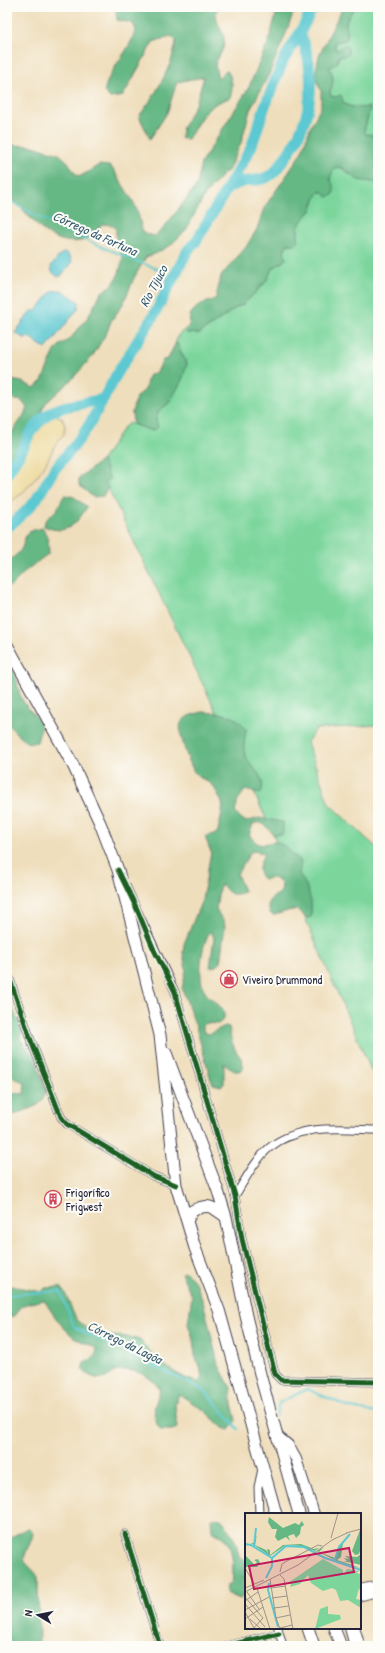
<svg xmlns="http://www.w3.org/2000/svg" width="385" height="1653" font-family="'Patrick Hand',sans-serif">
<style>
.green{fill:#7cd69c;stroke:#4f7c6c}
.forest{fill:#65b784;stroke:#446c60}
.sand{fill:#eeda9e;stroke:#887e6c}
.water{fill:#5bc8d1;stroke:#3e7586}
.lines{fill:none;stroke-linecap:round;stroke-linejoin:round}
.stream{stroke:#5bc8d1;stroke-width:2}
.river{stroke:#5bc8d1;stroke-width:11}
.minor-casing{stroke:#413e4e;stroke-width:9}
.secondary-casing{stroke:#413e4e;stroke-width:12}
.primary-casing{stroke:#413e4e;stroke-width:13}
.minor{stroke:#fff;stroke-width:7}
.secondary{stroke:#fff;stroke-width:10}
.primary{stroke:#fff;stroke-width:11}
.cycleway-casing{stroke:#fdfcf7;stroke-width:8}
.cycleway{stroke:#1b5e20;stroke-width:5}
.labels{text-anchor:middle;dominant-baseline:central;stroke-width:4;stroke-linejoin:round;paint-order:stroke}
.poi-label{font-size:12px;fill:#22223b;stroke:#fdfcf7;text-anchor:start}
.water-label{font-size:13px;font-style:italic;fill:#365c70;stroke:#fdfcf7}
.inset-river{fill:none;stroke:#5bc8d1;stroke-width:2}
.inset-road{fill:none;stroke:#9d9388;stroke-width:1}
.view{fill:#c2185b;fill-opacity:0.15;stroke:#c2185b;stroke-width:2}
.inset-edge{fill:none;stroke:#22223b;stroke-width:2}
</style>
<rect width="100%" height="100%" fill="#fdfcf7"/>
<filter id="ink" filterUnits="userSpaceOnUse"><feTurbulence type="fractalNoise" baseFrequency=".025" numOctaves="2"/><feDisplacementMap in="SourceGraphic" scale="8" xChannelSelector="R" yChannelSelector="G"/><feConvolveMatrix kernelMatrix="1 2 1 2 8 2 1 2 1" color-interpolation-filters="sRGB"/></filter>
<filter id="wash" filterUnits="userSpaceOnUse"><feTurbulence type="fractalNoise" baseFrequency=".012" numOctaves="4" result="noise"/><feDisplacementMap in="SourceGraphic" scale="16" xChannelSelector="R" yChannelSelector="G"/><feGaussianBlur stdDeviation="0.9" result="paint"/><feColorMatrix in="noise" values="0 0 0 0 0 0 0 0 0 0 0 0 0 0 0 0 0 1.4 0 .05"/><feComposite in="paint" operator="in"/></filter>
<g filter="url(#wash)">
<rect width="100%" height="100%" fill="#efdebc"/>
<path class="green" d="M362,7H378V138L373,135L365,134L364,131L370,109L366,107C351,113 343,99 330,96V93C334,83 333,77 329,68L337,63L338,50L335,48V42L346,40C349,34 346,30 346,24C346,19 351,13 354,9Z
M340,167L349,174L378,183V725L316,729L307,742L329,804L378,849V1073L375,1079L301,909L300,893L228,736L105,482L110,479L102,460L123,428L129,423L152,431L158,412L170,402L187,364L176,342L178,335L184,330L187,333L199,334L237,307L243,305L265,283L272,269L284,261V250L288,244H293L299,239C294,225 303,220 311,211C314,206 315,198 319,192H324L332,171L334,168Z"/>
<path class="forest" d="M118,7H217C213,27 226,29 224,44C223,52 217,58 215,65L218,78L227,70C233,80 233,88 230,98C204,106 202,117 188,139L181,138L182,129L196,103L204,77L177,82L167,113L150,139L139,116C154,98 174,64 176,40L171,36L153,42L123,96L110,98L104,92C109,68 130,52 136,29L132,23L117,20L116,12Z
M278,7H295L287,31L269,74L250,110L241,143L228,171L224,173L205,195L186,230L171,245L155,254L146,257L134,278L123,304L111,321L107,332L92,357L72,379L45,404L36,424L7,469V439L23,417L27,408L21,400H15L7,394L8,384L11,380L22,382L34,388L42,381L55,351L59,346L71,338L88,317L101,293L114,283L119,273L123,258L116,239V229L112,225L102,224C92,237 85,244 66,241C48,238 37,226 26,213C20,207 15,200 7,198V145L33,146L59,154L68,162L76,175L81,176L99,165L109,166L113,169L134,203L138,213L142,230L145,234L155,236L163,229L197,185L201,163L248,89L269,40Z
M343,7H362L354,9C351,13 346,19 346,24C346,30 349,34 346,40L335,42V48L338,50L345,44L347,46L349,54L344,56H339L337,63L329,68C335,76 333,84 330,93L331,96L336,97L341,95L344,104C352,108 360,108 369,107L370,109L364,131L365,134L373,135L378,138V183L358,180L343,168L340,167L334,168L330,179C333,184 336,189 333,195L327,197L324,192H319L313,203L312,209L301,222L298,227V242L296,244H287L284,250L286,259L272,269L267,280L243,305L237,307L199,334L187,333L184,330L189,326L190,315L193,311L201,304L211,301L216,298L221,276L246,247L257,229L264,208L293,166L302,151L311,126L321,107V91L315,77L319,55Z
M176,342L187,364L182,380L170,402L158,412L156,419L158,427L152,431L133,424L132,412L136,397L145,390L148,376L157,372L163,360L168,359Z
M102,460L110,479L105,482L108,487L103,496L93,497L79,485V478Z
M65,495L74,497L87,507C76,525 66,536 44,526L45,521C49,516 56,512 59,506C62,502 61,499 65,495Z
M43,528L48,539L49,553L28,569L10,587L7,583V562C11,559 17,555 20,551C30,535 18,533 43,528Z
M7,661C18,674 16,683 21,697C25,707 34,713 40,722L41,727L37,742L31,743L26,742L14,731L7,722Z
M203,712C220,713 236,713 246,729C246,738 242,745 245,754C249,767 270,778 260,794L245,790L238,800L235,812L237,815L246,822L259,818L283,822V834L275,835C267,830 265,819 253,824L249,835C264,852 261,841 277,842L288,848L292,855L299,859L301,862L299,874C308,886 313,901 311,917L308,918C303,917 302,912 297,910C289,909 281,914 274,915L270,913C265,898 272,899 281,892L282,884C277,879 271,875 265,880C254,872 261,863 264,853L253,851L250,853L237,874L244,891C233,898 228,893 222,884L219,888L216,910L224,922L225,926L220,963L217,966L210,967L214,938L211,931C201,942 197,979 205,992C211,1002 226,1005 224,1019L218,1024L206,1023L203,1026V1030L205,1033L209,1034L225,1026L229,1027C230,1034 231,1041 234,1047C237,1055 247,1061 241,1070C232,1074 231,1066 224,1064V1084L221,1086L213,1084L211,1080L196,1027L182,988L186,970L183,953L184,944L202,900L211,852L205,837L208,835L216,834L218,831C219,824 224,808 222,803C220,798 216,790 213,786C208,781 200,779 195,773C190,766 177,731 181,723C186,715 195,714 203,712Z
M7,994L16,1017L25,1031L21,1033L20,1039L35,1057L46,1091L42,1101L38,1105L17,1114H7V1093L24,1094L25,1083C19,1080 13,1076 7,1078V1030L10,1027L11,1022L7,1016Z
M186,1272L196,1283L204,1305L218,1364L231,1388L232,1404L236,1420L229,1430L223,1428L205,1411L179,1394L175,1404L177,1428L172,1430H161C150,1417 155,1404 160,1390C152,1375 130,1366 114,1372C112,1373 111,1375 109,1376C100,1382 87,1376 82,1369L84,1363C91,1359 96,1358 97,1349C90,1344 81,1342 74,1337C62,1328 52,1313 44,1300C38,1302 30,1302 24,1305C15,1308 20,1316 7,1318V1285L42,1292L45,1288L61,1287C70,1298 70,1313 81,1324C97,1338 107,1335 126,1337C130,1338 135,1338 139,1340C145,1343 147,1348 151,1353C163,1365 181,1379 198,1382L202,1378L200,1366L195,1356L193,1339L188,1324L192,1296L181,1273Z
M211,1518L221,1519L224,1522L236,1542L239,1557L246,1561V1578H244C244,1587 247,1594 240,1599L226,1593L227,1585L232,1583C234,1572 233,1548 226,1540C222,1536 217,1534 212,1531Z
M29,1529L33,1533C32,1543 25,1550 24,1560C28,1567 35,1570 38,1577L39,1646H7V1560L9,1558L7,1555V1535L9,1537C16,1536 21,1530 29,1529Z"/>
<path class="sand" d="M56,415L62,418L65,426L64,434C55,442 52,453 46,463C39,475 20,499 7,503V479L34,431L48,418Z"/>
<path class="water" d="M66,252L71,258L72,263L62,275L58,277L52,272L51,266L61,254Z
M62,290L79,302L78,309L46,349L29,337L24,338L15,333L31,311H36L52,291Z"/>
<g class="lines">
<path class="stream" d="M7,199C56,229 109,251 163,271L169,286
M7,1295L60,1291L74,1327L205,1391L238,1429
M276,1415L279,1403L307,1389L351,1408L378,1413"/>
<path class="river" d="M228,188C232,186 237,184 242,182C252,180 263,181 271,175C277,170 281,163 285,158C313,120 318,75 300,33
M7,474L24,447L30,433L44,417L53,411L64,407L104,399
M7,528L25,512L36,500L54,470L75,445L88,427L118,372L154,315L188,250L195,243L251,148L265,106L284,59L300,33L313,7"/>
</g>
</g>
<g filter="url(#ink)">
<g class="lines">
<g class="minor-casing">
<path id="minor" d="M126,886L175,992L235,1196L242,1239L275,1374L281,1380L378,1382
M7,971L30,1038L61,1117L67,1124L153,1176L176,1185
M235,1196C245,1180 255,1160 269,1148C300,1123 341,1129 378,1130
M259,1514L258,1487L262,1469
M125,1534L160,1646
M360,1597L371,1594L378,1587
M278,1628L283,1646
M356,1628L361,1646
M226,1646L279,1633"/>
</g>
<g class="secondary-casing">
<path id="secondary" d="M277,1436L288,1445L296,1459L314,1514
M360,1590L378,1586
M350,1628L355,1646"/>
</g>
<g class="primary-casing">
<path id="primary" d="M7,645L73,765L100,823L118,870L160,1035L176,1185L195,1248L219,1310L276,1514
M166,1053L218,1191L226,1217L246,1316L261,1378L299,1514
M187,1221L192,1211C208,1203 212,1206 226,1217
M308,1628L314,1646
M334,1628L341,1646"/>
</g>
<use href="#minor" class="minor"/>
<use href="#secondary" class="secondary"/>
<use href="#primary" class="primary"/>
<g class="cycleway-casing">
<path id="cycleway" d="M118,870L136,907L154,950L175,992L235,1196L242,1239L275,1374L281,1380L378,1382
M7,971L30,1038L61,1117L67,1124L153,1176L176,1185
M125,1534L160,1646
M226,1646L279,1633"/>
</g>
<use href="#cycleway" class="cycleway"/>
</g>
</g>
<defs>
<g id="shop-ring" transform="scale(0.9)"><circle r="9.5" fill="#fdfcf7" stroke="#d1495b" stroke-width="1.5"/><path d="M-5-2.5h2.3a2.7 3.5 0 0 1 5.4 0H5L5.5 6h-11ZM-1.5-2.5h3a1.5 2.3 0 0 0-3 0Z" fill="#d1495b"/></g>
<g id="building-ring" transform="scale(0.9)"><circle r="9.5" fill="#fdfcf7" stroke="#d1495b" stroke-width="1.5"/><path d="M-4-6H4V6H1V3H-1V6H-4ZM-2.5-4.3h1.7v1.8h-1.7ZM.8-4.3h1.7v1.8H.8ZM-2.5-1h1.7V.8h-1.7ZM.8-1h1.7V.8H.8Z" fill="#d1495b"/></g>
</defs>
<g fill-rule="evenodd">
<use href="#shop-ring" x="229" y="979"/>
<use href="#building-ring" x="53" y="1199"/>
</g>
<g class="labels">
<g class="poi-label">
<text x="242" y="979">Viveiro Drummond</text>
<text x="66" y="1192">Frigorífico<tspan x="66" dy="14">Frigwest</tspan></text>
</g>
<g class="water-label">
<text transform="translate(95 233) rotate(24)">Córrego da Fortuna</text>
<text transform="translate(153 286) rotate(-62)">Rio Tijuco</text>
<text transform="translate(125 1342) rotate(26)">Córrego da Lagôa</text>
</g>
</g>
<g transform="translate(245 1513)">
<rect width="116" height="116" fill="#efdebc"/>
<path d="M78,46L98,57V63L102,56L114,58L111,60L116,61V82L114,75L111,86L116,87V95L103,87L95,88L91,77L87,75L78,78L66,70L63,62L55,71L45,74L46,71L43,70ZM83,93V101L95,102L96,106L70,116L75,96Z" fill="#7cd69c"/>
<path d="M24,4L38,15L50,10L54,12L57,8L59,12L56,14L55,21L51,25L49,21L43,23L45,28L41,24L33,28L30,24L32,16H27L23,9ZM115,17L116,35L114,41L110,42L107,38ZM12,22L10,32L21,37L23,40L22,36L25,37V42L38,32L56,31L69,36L74,35L70,38L56,33L41,32L25,43L6,30H0H9ZM98,30L96,44L92,47L116,55L97,51L72,38L79,34L74,39L90,45L94,32ZM116,41V52L98,48H102L99,45L104,46L100,43L112,44ZM0,42L10,52L12,49L9,47L13,46L15,50L12,54H0Z" fill="#65b784"/>
<path class="inset-river" d="M0,31L6,32L27,45L41,33L59,34L80,45L116,57M9,33L11,15M89,49L94,34L105,21M21,65L27,53V45M24,70L23,77L33,114"/>
<path class="inset-road" d="M101,20L116,16M86,25L93,0M0,55L9,70M35,59L37,51L42,48L73,32L77,33M35,62L39,66L48,116M25,66L31,105L35,116M0,75L19,67M12,75L25,116M25,75L41,73M0,79L53,52L87,27L102,20M2,79L14,96M0,84L18,105M27,85L42,83M0,88L13,79M0,91L20,114M29,95L44,93M0,97L24,84M0,99L9,115M31,105L45,102M0,106L18,94M5,106L16,116M8,116L18,105M31,116L47,112"/>
<path class="view" d="M104,35L109,59L9,76L4,53Z"/>
<rect width="116" height="116" class="inset-edge"/>
</g>
<rect width="385" height="1653" fill="none" stroke="#fdfcf7" stroke-width="24"/>
<g transform="translate(38 1615) rotate(280)" stroke="#fdfcf7" stroke-width="3" paint-order="stroke">
<path d="M0-3L7 15L0 10L-7 15Z" fill="#22223b"/>
<text y="-6" font-size="11" font-weight="bold" text-anchor="middle" fill="#22223b">N</text>
</g>
</svg>
